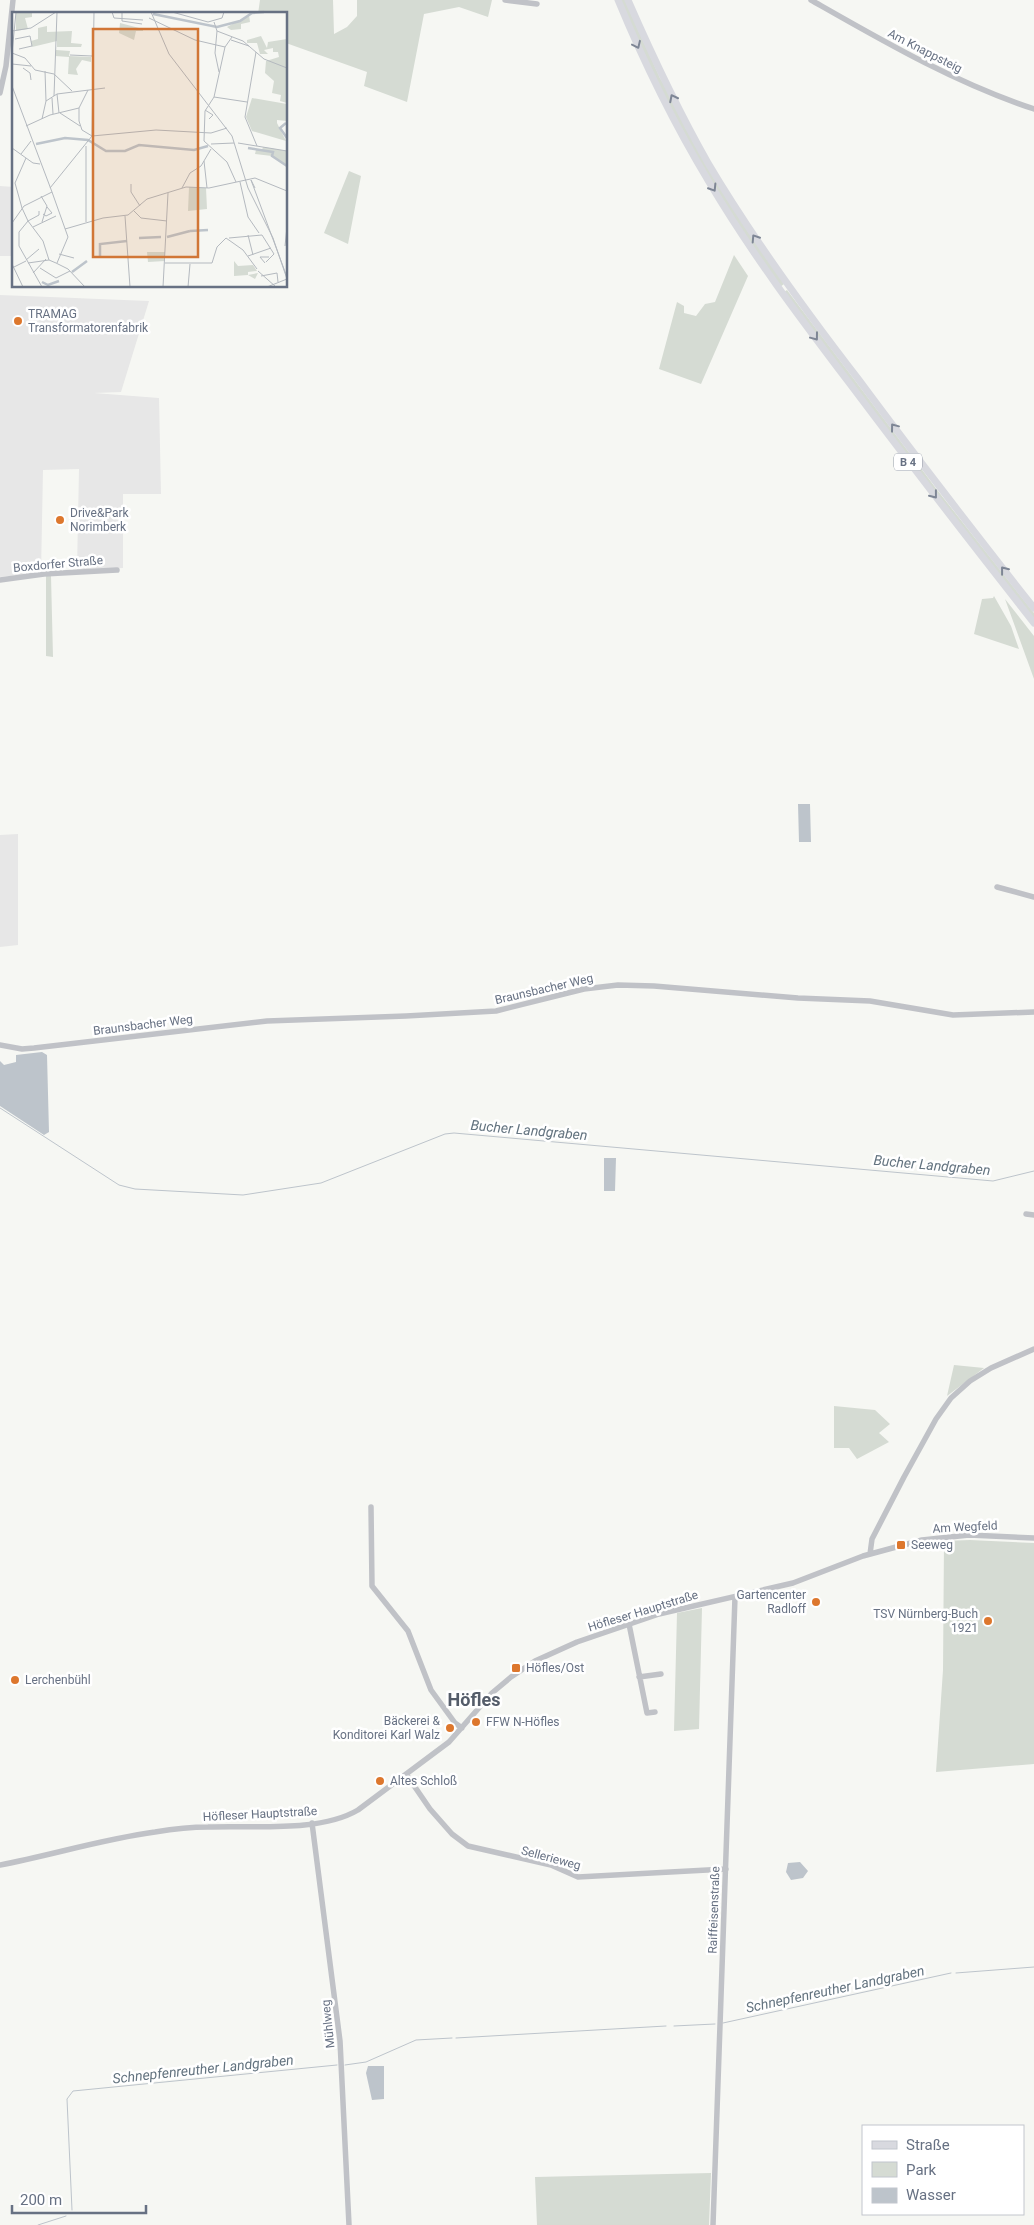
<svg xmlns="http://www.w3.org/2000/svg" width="1034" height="2225" font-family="Roboto,sans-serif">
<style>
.built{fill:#e7e7e7}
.green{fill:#d5dbd3}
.water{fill:#bdc4cb}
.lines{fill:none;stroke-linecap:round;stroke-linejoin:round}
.stream{stroke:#bdc4cb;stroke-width:1}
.minor{stroke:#c0c2c7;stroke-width:5.5}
.major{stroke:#d8d9df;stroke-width:7}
.oneway{stroke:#7e8695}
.poi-dot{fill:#dd772d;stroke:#fff;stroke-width:2}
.labels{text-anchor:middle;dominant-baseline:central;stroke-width:5;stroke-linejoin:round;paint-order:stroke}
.shield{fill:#fff;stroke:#959ca8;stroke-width:1}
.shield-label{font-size:11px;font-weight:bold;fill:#677183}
.street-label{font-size:12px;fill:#677183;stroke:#fff}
.poi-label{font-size:12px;fill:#677183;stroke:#fff;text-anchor:start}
.water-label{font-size:14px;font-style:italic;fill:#63737f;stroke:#fff}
.district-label{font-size:18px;font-weight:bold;fill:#545c69;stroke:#fff}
.inset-river{fill:none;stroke:#bdc4cb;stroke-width:2.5}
.inset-road{fill:none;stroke:#b4b9bf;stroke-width:1}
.view{fill:#d17636;fill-opacity:0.15;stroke:#d17636;stroke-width:2.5}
.inset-edge{fill:none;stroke:#677183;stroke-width:2.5}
</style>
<rect width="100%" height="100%" fill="#f6f7f3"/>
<path class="built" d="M0,186L14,187V256H0Z
M0,295L149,301L121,392L94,393L159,398L161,494H123V568L77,570L79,469L43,470L41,573L0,577Z
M18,834V945L0,947V835Z"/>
<path class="green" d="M260,0H333L334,34L347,27L357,16V0H492L488,17L459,7L424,14L407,102L364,86L367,72L286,43V14H258Z
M620,0H625L660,78L784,284L780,287C748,241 718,193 690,145C664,98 642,49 620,0Z
M349,171L361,176L348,244L324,233Z
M734,255L748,276L701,384L659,369L677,302L684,306V313L696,316L705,304L715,302Z
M787,290L938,491L1034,613V620L935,493L784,292Z
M46,576H51L53,657L46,656Z
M994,596L1011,626L1019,649L974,634L982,599L993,598Z
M1005,599L1034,636V679Z
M954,1365L984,1368L947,1396Z
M834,1406L875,1410L890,1424L879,1433L889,1442L857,1459L849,1448H834Z
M970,1540L1034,1543V1764L936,1772L943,1670L944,1541Z
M702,1608L699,1729L674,1731L677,1613Z
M711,2173L709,2225H537L535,2177Z"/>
<path class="water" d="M798,804H810L811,842H799Z
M42,1052L47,1055L49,1132L44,1135L0,1106V1061L4,1065L16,1062V1055Z
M604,1158H616L615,1191H604Z
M800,1862L808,1871L803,1878L791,1880L786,1872L788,1863Z
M368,2066H384V2099L372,2100L366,2073Z"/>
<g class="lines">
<path class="stream" d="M0,1108L119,1185L135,1189L243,1195L321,1183L445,1134L454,1133L993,1181L1034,1171
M956,1973L1034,1967
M723,2023L951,1973
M674,2026L715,2024
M456,2038L666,2026
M345,2065L366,2062L416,2040L452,2038
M72,2210L67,2099L73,2091L337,2065
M38,2225L66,2216"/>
<path class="minor" d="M505,0L537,4
M811,0C883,41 955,83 1034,109
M0,93L6,66L13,0
M0,580L44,574L117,570
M997,887L1034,897
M0,1045L22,1049L34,1048L267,1021L406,1016L496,1011L584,989L618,985L654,986L798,998L870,1001L953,1015L1034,1012
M1026,1214L1034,1215
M371,1507L372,1586L408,1631L431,1690L455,1723L462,1728
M870,1554L872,1539L904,1477L936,1419L951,1398L970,1381L991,1368L1034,1349
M629,1624L647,1713L655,1712
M639,1677L661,1674
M406,1774L430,1809L452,1834L468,1846L551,1865L578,1877L726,1869
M312,1823L340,2041L349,2225
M0,1865C52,1855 103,1839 155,1832C173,1829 191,1827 208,1827C252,1825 319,1833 358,1810L449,1742L492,1693L511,1677L535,1661L577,1642L659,1614L793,1583L863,1556L922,1540L969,1535L1034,1538
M713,2225L735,1597"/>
<path class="major" d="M618,0C644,63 674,124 709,182C751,253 800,318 850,384C910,464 972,544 1034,623
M628,0C652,55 678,110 708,163C753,239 805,310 859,380C916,457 975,533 1034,608"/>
</g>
<defs><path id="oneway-chevron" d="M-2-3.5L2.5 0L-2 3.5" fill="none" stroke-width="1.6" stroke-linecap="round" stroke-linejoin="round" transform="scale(1.25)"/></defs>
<g class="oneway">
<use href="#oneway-chevron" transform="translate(637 45) rotate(65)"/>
<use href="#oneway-chevron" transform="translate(673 98) rotate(-117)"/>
<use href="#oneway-chevron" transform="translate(713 188) rotate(58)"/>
<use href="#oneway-chevron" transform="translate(755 238) rotate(-123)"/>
<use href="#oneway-chevron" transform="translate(815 337) rotate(53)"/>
<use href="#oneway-chevron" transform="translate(894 427) rotate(-127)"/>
<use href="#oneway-chevron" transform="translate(934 495) rotate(52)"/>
<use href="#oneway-chevron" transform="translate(1004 570) rotate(-128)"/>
</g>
<g class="poi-dot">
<circle cx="18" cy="321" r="5"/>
<circle cx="60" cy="520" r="5"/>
<rect x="896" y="1540" width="10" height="10" rx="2.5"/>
<circle cx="816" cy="1602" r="5"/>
<circle cx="988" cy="1621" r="5"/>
<rect x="511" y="1663" width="10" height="10" rx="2.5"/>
<circle cx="15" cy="1680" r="5"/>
<circle cx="476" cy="1722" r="5"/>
<circle cx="450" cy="1728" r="5"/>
<circle cx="380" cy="1781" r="5"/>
</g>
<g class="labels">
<rect class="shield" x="894" y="453.5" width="28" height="17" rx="4"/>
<g class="shield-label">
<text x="908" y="462">B 4</text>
</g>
<g class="street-label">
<text transform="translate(925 51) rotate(27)">Am Knappsteig</text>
<text transform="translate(58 564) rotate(-5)">Boxdorfer Straße</text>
<text transform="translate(544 989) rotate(-13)">Braunsbacher Weg</text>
<text transform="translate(143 1025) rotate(-7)">Braunsbacher Weg</text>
<text transform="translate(965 1527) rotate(-3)">Am Wegfeld</text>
<text transform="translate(643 1611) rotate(-17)">Höfleser Hauptstraße</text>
<text transform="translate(260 1814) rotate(-3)">Höfleser Hauptstraße</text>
<text transform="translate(551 1858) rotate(15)">Sellerieweg</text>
<text transform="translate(714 1910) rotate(-88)">Raiffeisenstraße</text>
<text transform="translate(328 2024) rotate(-96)">Mühlweg</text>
</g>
<g class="poi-label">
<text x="28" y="314">TRAMAG<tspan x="28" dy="14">Transformatorenfabrik</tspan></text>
<text x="70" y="513">Drive&amp;Park<tspan x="70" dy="14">Norimberk</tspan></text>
<text x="911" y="1545">Seeweg</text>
<text x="806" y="1595" text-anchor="end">Gartencenter<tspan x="806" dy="14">Radloff</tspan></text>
<text x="978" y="1614" text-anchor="end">TSV Nürnberg-Buch<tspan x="978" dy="14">1921</tspan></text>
<text x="526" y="1668">Höfles/Ost</text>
<text x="25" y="1680">Lerchenbühl</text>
<text x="440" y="1721" text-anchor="end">Bäckerei &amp;<tspan x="440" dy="14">Konditorei Karl Walz</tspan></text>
<text x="486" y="1722">FFW N-Höfles</text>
<text x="390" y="1781">Altes Schloß</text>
</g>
<g class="water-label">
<text transform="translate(529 1130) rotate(5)">Bucher Landgraben</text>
<text transform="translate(932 1165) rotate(5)">Bucher Landgraben</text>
<text transform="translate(835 1989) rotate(-12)">Schnepfenreuther Landgraben</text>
<text transform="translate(203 2069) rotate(-6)">Schnepfenreuther Landgraben</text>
</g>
<g class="district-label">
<text x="474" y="1699">Höfles</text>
</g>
</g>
<g transform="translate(12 12)">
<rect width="275" height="275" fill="#f6f7f3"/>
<path d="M4,0H20V5L13,6L16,17L4,19ZM237,3L238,10L229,12V17L219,18L215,15ZM108,11L131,17V19H124L122,28L107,21ZM35,14V20L60,19L59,31L70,32L69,35H45V29L20,35L19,29L26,27V16ZM249,24L255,36L256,30L275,27V91L268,89L269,83L260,81L262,69L253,61L254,49L267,45L266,40H261V36L252,38L256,42H248L245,31H235V28ZM44,38L58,39L57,44L79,45V50L70,48L64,57L66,63L56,62L57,45L43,44ZM240,86L275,92V109L265,108V111L274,129L240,119L234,105ZM251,135L275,139V154L260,144L243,142L244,138H250ZM177,175L194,176L195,197L176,199ZM135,240H153V249L136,250ZM222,249L226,254L241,253L245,259L236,260V263L246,261L243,267L236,263L222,264Z" fill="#d5dbd3"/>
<path class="inset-river" d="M141,2L205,15L228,9L240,1L252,0M274,111L268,116L275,126M24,132L53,126L76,128L94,139H113L127,133L182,138L196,134M236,136L261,140L260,144L275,154M178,219L196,218M155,225L178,219M127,226L149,225M88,244V232L115,229M60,260L75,249M30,270L36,273L47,269"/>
<path class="inset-road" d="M100,0L102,6L131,8M110,0V9L130,12M139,0L157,42L220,124L236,176L261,226L275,267M160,0L196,10L210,6L212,0M137,6L183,28L213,35M202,10L205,19L231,29L252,47L275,56M0,19L19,16L44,0M205,19L203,41L207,60M3,27L18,24L20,34L7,37M219,28L237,34M244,40L233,105L245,134M0,41L13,46L23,58L42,62L60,79M0,41L4,0M58,43L80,44M0,52L19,54M11,56L18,61L19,68M33,59L34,89M0,74L40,180L12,194L0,211M76,78L67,96V109L70,118L80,124M45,82L47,101M42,84L45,0M202,85L193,99L192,129L215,150L224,170M202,85L213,35L220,25M202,85L235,90M40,86L41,102M193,98L201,103L197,107M48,101L68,114M30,107L34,89L45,82L93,76M14,114L38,103L67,96M80,124L144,118L199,121L215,116M80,124L82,0M226,131L275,139M199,132L222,131M0,136L21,151L28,152M9,142L19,129M192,149L195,176M243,166L275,179M228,170L236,205L247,221M119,172V180L128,194M38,176L80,124M170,176L178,161L189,154L199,137M243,176L239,168L275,265M40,180L56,225L45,251M29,184L35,194L30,210M10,196L3,171L14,146M10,196L16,209L7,220V234L30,275M27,199V203L16,209L31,229L37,248M122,199L129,206L155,209M31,202L34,204L40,201L35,195M113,204L118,275M74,210V134M21,215L44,204M53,217L91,206L116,203L135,187L174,175L197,176L243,166M236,223L241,243M217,226L250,223L262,242L254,250M273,234L275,215M47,242L62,246M236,244L259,236M14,248L27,237M16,251L37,248L44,251L56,257L73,275M153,251H200L205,235L214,226L231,238L245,257M253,251L248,245H257M0,252L11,275M0,256L14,249M28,256L44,266L58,259M246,259L264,275M21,261L34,247M249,264L265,261L266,270M151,275L156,181M176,275L178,252M255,275L275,267"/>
<path class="view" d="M81,17H186V245H81Z"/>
<rect width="275" height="275" class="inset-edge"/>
</g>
<rect x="862" y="2125" width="162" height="90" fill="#ffffff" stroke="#c2c6cd"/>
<rect x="872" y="2141" width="25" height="8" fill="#d8d9df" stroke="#c2c6cd"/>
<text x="906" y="2150" font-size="15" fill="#677183">Straße</text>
<rect x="872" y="2162" width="25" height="15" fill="#d5dbd3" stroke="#c2c6cd"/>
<text x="906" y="2175" font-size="15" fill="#677183">Park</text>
<rect x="872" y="2188" width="25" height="15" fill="#bdc4cb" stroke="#c2c6cd"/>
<text x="906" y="2200" font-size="15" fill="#677183">Wasser</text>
<path d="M12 2205v8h134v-8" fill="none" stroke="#677183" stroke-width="2.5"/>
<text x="20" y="2205" font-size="15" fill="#677183" stroke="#ffffff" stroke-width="4" paint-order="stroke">200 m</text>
</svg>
